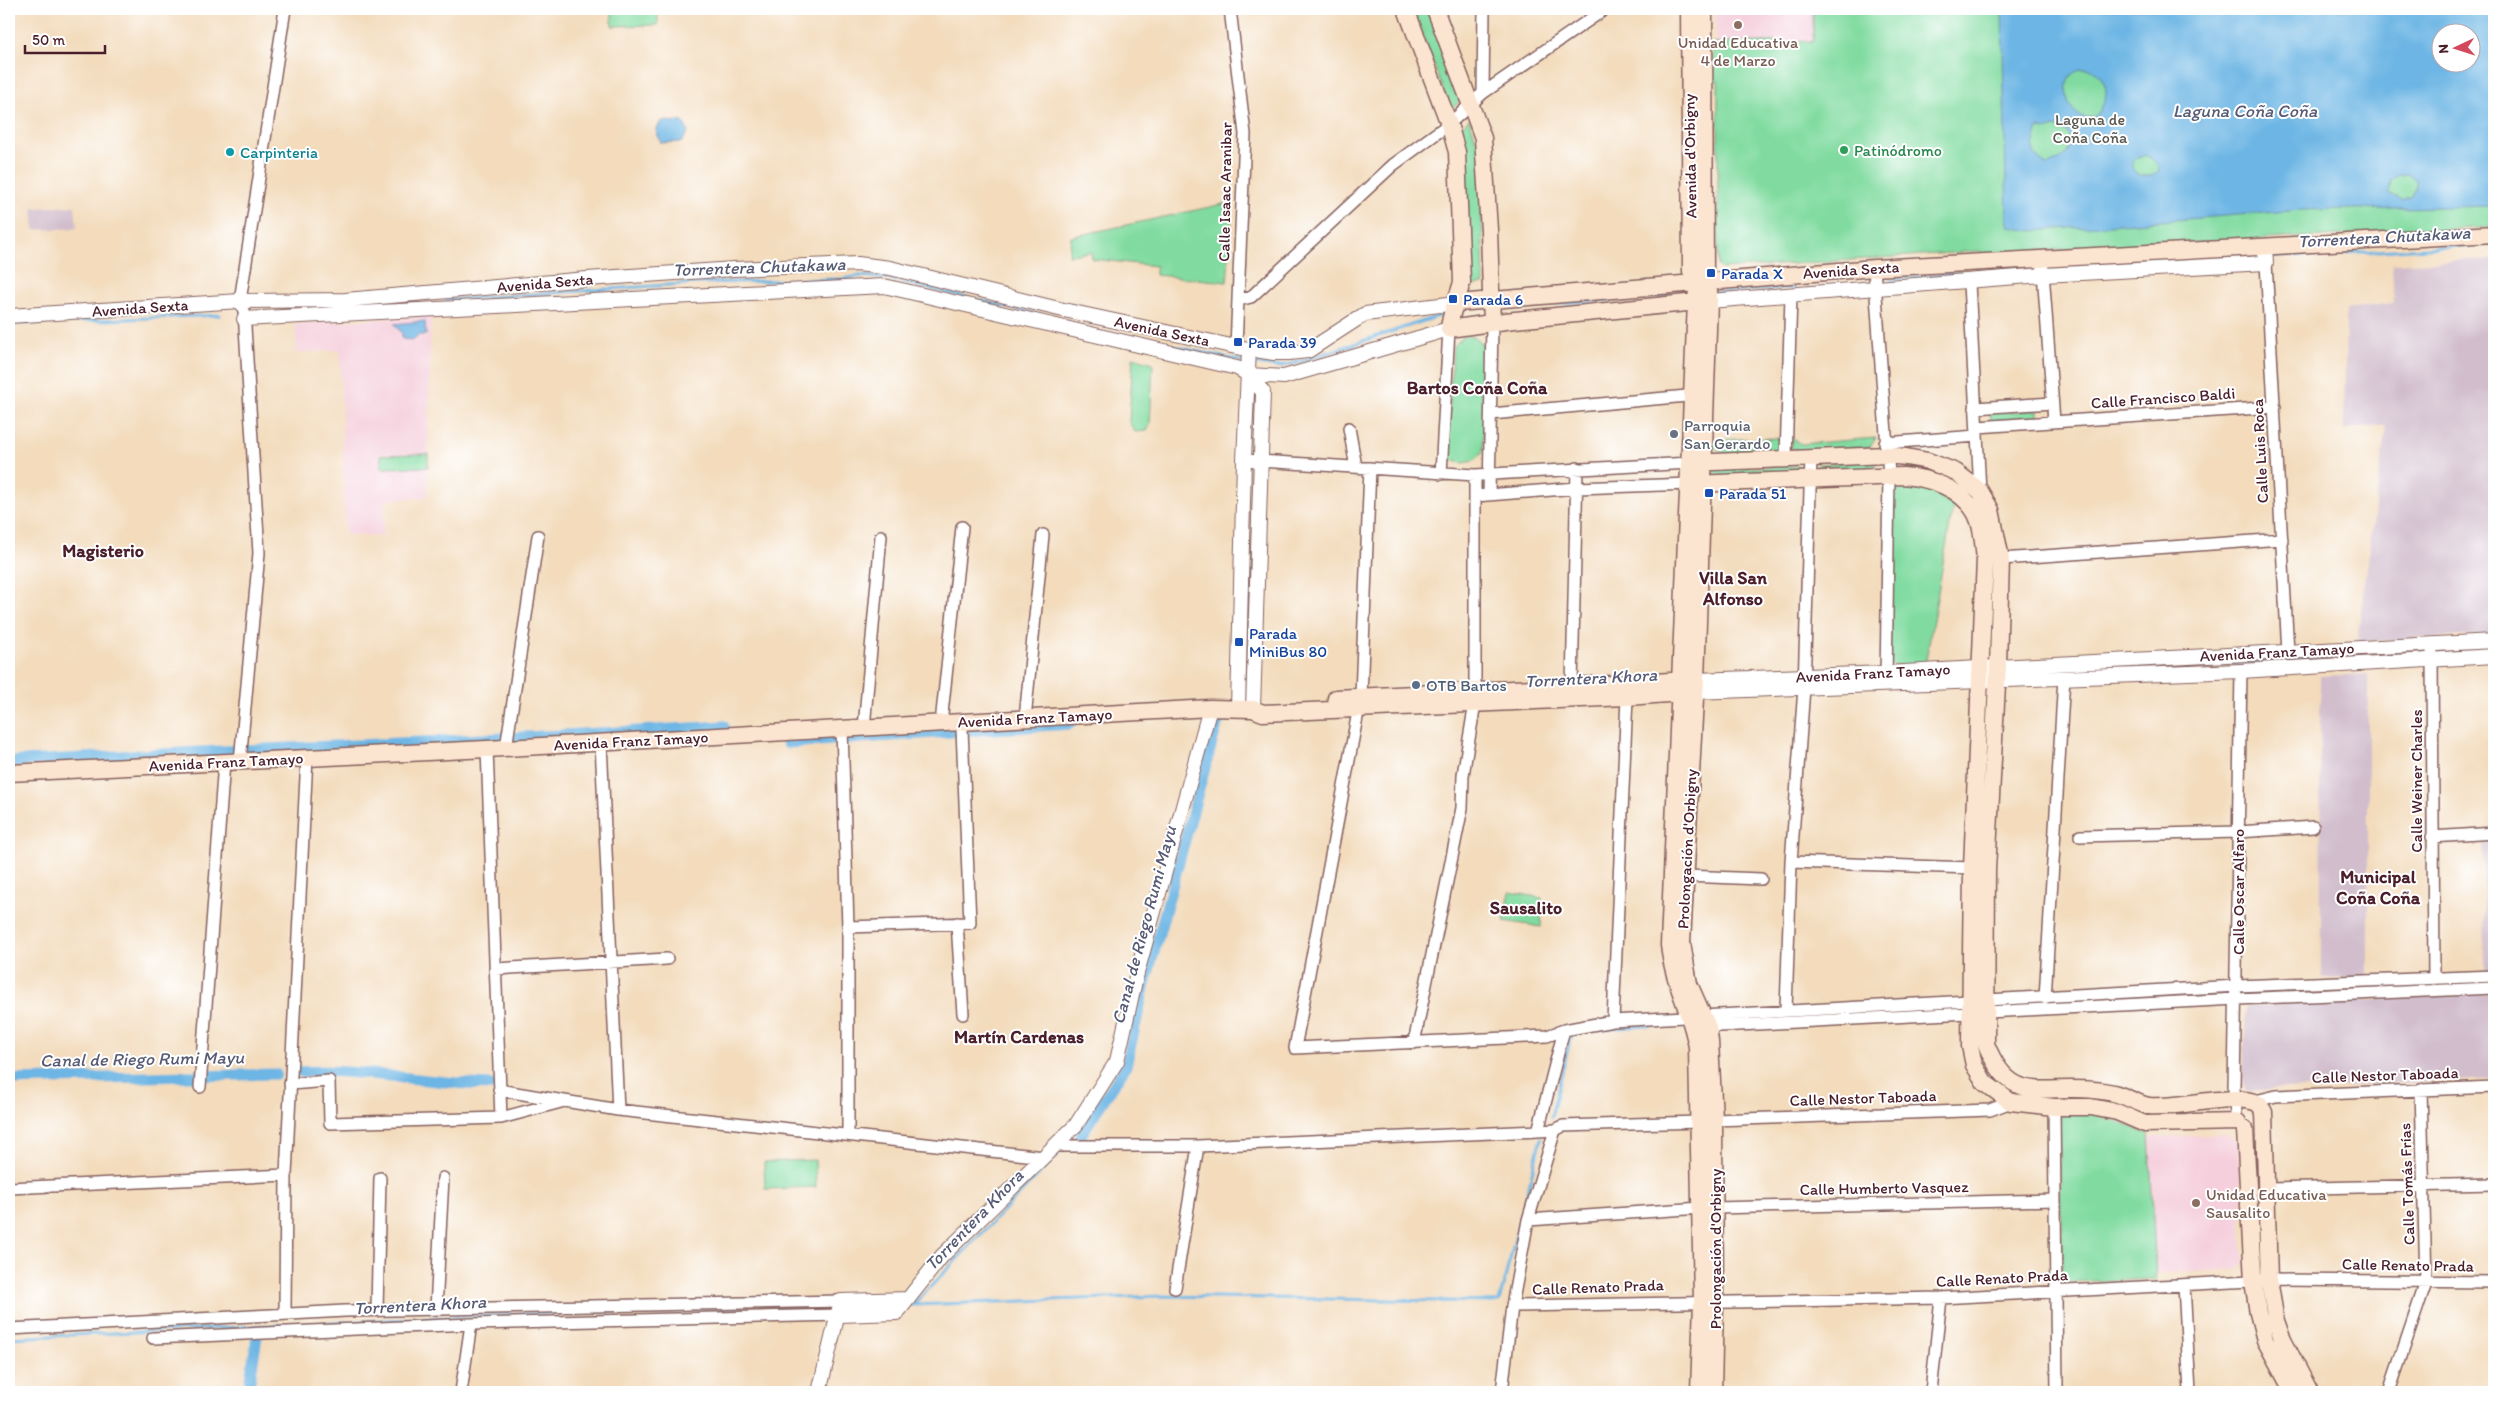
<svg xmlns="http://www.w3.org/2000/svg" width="2503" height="1401" font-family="Itim,sans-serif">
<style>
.built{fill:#f5cfdb}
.industrial{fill:#d1bdcc}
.green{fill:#81dba0;stroke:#667d66;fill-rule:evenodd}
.water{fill:#6cb5e4;stroke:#5b6a88;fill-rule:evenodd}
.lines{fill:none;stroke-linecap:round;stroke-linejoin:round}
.stream{stroke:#6cb5e4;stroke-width:3}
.canal{stroke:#6cb5e4;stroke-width:11}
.minor-casing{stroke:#85615e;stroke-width:14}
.tertiary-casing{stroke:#85615e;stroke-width:16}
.secondary-casing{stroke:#85615e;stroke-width:19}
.minor{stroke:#fff;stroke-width:11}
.tertiary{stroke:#fff;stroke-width:14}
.secondary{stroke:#fce5d0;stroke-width:16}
.education-dot{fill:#8d6e63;stroke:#fff;stroke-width:2}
.leisure-dot{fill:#2e9e5b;stroke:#fff;stroke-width:2}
.culture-dot{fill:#0f9aa8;stroke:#fff;stroke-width:2}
.transit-dot{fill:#1a4fb4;stroke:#fff;stroke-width:2}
.worship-dot{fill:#6b7280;stroke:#fff;stroke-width:2}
.service-dot{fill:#5c6f8a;stroke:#fff;stroke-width:2}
.labels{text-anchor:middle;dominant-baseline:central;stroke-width:4;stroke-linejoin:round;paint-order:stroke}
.education-label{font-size:16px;fill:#785e54;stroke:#fff}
.park-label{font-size:16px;fill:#5a574e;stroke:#fff}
.leisure-label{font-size:16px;fill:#27864d;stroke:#fff;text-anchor:start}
.culture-label{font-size:16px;fill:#0d838f;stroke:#fff;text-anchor:start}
.street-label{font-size:16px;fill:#4a1f2b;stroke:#fff}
.transit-label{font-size:16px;fill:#164399;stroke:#fff;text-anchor:start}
.worship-label{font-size:16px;fill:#5b616d;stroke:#fff;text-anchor:start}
.service-label{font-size:16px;fill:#4e5e75;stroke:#fff;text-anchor:start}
.water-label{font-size:18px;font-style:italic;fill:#585b75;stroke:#fff}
.neighbourhood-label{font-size:18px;font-weight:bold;fill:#4a1f2b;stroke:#fff}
</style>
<rect width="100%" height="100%" fill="#fff"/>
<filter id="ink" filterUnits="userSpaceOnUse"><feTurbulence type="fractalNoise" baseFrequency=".02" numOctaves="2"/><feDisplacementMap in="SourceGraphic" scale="10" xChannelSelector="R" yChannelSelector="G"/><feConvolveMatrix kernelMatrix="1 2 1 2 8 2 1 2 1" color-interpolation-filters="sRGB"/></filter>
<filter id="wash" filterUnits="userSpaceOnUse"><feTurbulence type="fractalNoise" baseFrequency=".0096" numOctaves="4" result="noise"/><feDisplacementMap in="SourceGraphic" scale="20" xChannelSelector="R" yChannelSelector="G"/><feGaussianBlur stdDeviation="1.12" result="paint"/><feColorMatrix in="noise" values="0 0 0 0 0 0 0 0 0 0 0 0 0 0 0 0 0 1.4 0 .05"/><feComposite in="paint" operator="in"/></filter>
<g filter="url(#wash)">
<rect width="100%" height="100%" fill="#f3dbbc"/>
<path class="built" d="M1715,9H1813V41L1716,43Z
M431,316L427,497L385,500L383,536L345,535L340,350L297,353L295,324Z
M2226,1134L2239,1143L2243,1262L2236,1269L2155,1274L2149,1138Z"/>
<path class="industrial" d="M75,206L77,228L34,230L33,208Z
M2494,259V634L2357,642L2386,426L2344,429L2346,309L2394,303L2392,264Z
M2368,674V977L2321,979L2320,676Z
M2483,840H2494V970H2485Z
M2487,993L2492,996L2494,1030L2493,1079L2247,1091L2243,1084L2246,1006Z"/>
<path class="green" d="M612,9H658V25L612,26Z
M1413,9H1428L1462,98L1453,108L1448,103Z
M1813,9H2494V227L1981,254L1980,251L1721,269L1718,266V81L1713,80L1712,43L1813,41ZM2440,32H2470V62H2440Z
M1469,119L1480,151L1484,284L1466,286L1465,153L1459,128Z
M1233,202L1227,282L1156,275V266L1092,259L1091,252L1069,255L1071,237Z
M1463,336L1475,337L1485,348L1483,452C1476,462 1464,466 1452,460L1447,450L1453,347Z
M1133,357L1153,363L1150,425L1147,431L1135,432L1129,422Z
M2038,410V417L1991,421L1990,413Z
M1780,438V447L1776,452C1756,453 1719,463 1710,440Z
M1791,438L1801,444L1876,438L1870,447L1797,452L1791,447Z
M428,454V467L381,468V455Z
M1875,461V469L1820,473L1817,467L1819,464Z
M1799,466V473L1713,476L1714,469Z
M1898,481L1929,488L1954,501L1925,666H1894L1890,662L1893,485Z
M1510,892L1542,898L1541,927L1504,921Z
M2089,1112L2149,1133L2156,1279L2067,1282L2062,1277L2059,1118L2064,1113Z
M815,1160L816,1187L765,1189L764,1162Z"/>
<path class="water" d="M2002,9H2494V206L2302,210L2031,231L2009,227L2007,220ZM2440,32H2470V62H2440ZM2092,69C2111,84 2109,98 2096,116C2092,117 2087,118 2084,117C2065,112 2060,81 2076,71C2080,68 2087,69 2092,69ZM2055,127L2067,132C2077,149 2062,161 2047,165C2028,154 2033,147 2038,128L2046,130ZM2145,155C2152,158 2158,163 2159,171L2152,176C2141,176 2129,174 2133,160ZM2409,174L2416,179V188L2412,196L2402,200L2389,193L2391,180L2399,175Z
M661,121L683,122L688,131L682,142L661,143L656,131Z
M425,321L426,335H418L414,340L402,339V333L394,324Z"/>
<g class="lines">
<path class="stream" d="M2276,257L2494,244
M1974,273L2033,268
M1890,280L1962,273
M1713,293L1794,288
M446,300L698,283L842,279L860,276L886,278L1069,322
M367,305L418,301
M1510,307L1692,294
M327,308L343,307
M9,324L220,315
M1146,340L1245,362
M1251,363L1277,367L1296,363L1442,315
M2443,651L2467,649
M2058,671L2223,664L2425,652
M2314,989L2415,986
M1592,1030L1685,1023
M1551,1117L1570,1040L1578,1031
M912,1305L1163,1296L1499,1302L1541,1138
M913,1305L1059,1153
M9,1338L515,1314L830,1307"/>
<path class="canal" d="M787,743L1070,724
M9,762C247,748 486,741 724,726
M301,1072C365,1068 429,1084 492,1085
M9,1080L276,1074
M1081,1135L1126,1066L1144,988L1220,714L1208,715
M248,1392L257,1337"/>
</g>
</g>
<g filter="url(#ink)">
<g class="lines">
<g class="minor-casing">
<path id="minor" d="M1230,9L1245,134L1236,347
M1483,93L1484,9
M2042,258L2054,422
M2266,263L2288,652
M1874,268L1889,475L1886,681
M1969,283L1980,491
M1239,300L1251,297L1393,165L1449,124L1483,93L1605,9
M1975,408L2052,403
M1491,414L1698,395
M1977,427L2275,407
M1349,428L1356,467
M1885,443L1977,436
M1786,458L1791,296
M1244,460L1475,475L1690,463
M1370,468L1361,696L1295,1048L1547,1036L1564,1030L1613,1021L2237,986L2494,976
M1441,474L1449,329
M1489,495L1492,323
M1475,496L1577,488L1690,484
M2001,559L2282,539
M2432,653L2434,979
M1572,686L1577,468
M1025,719L1043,535
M941,723L962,527
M864,728L881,536
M842,729L848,927V1135
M601,743L618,1110
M506,748L538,536
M487,749L501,1118
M240,762L259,553L244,311L240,301L285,9
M2080,836L2238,832L2313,827
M2432,837L2494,833
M1791,862L1972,868
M1685,876L1761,879
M957,923L963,1014
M848,927L970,923L962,729L959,722
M495,969L667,959
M2045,998L2064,677
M1786,1010L1791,862L1804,688L1811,457
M1613,1021L1627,697
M1701,1027L2237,999L2494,988
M1414,1043L1462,808L1463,775L1475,703V475
M290,1084L329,1081L330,1123L501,1118L561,1102
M200,1087L224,762
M499,1090L618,1110L1044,1157
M2255,1101L2276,1096L2494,1087
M2054,1107L2057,1392
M2236,1113L2234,1088L2241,671
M1714,1120L1990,1110L2011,1102
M1538,1131L1564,1030
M1054,1146H1198L1538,1131L1555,1130L1563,1126L1699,1122
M9,1188L286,1175
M2267,1189L2494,1184
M1715,1208L2054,1200
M1528,1220L1701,1208
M2184,1285L2190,1392
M1175,1288L1198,1146
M1512,1306L1941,1298L2269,1280L2494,1282
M436,1309L443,1178
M377,1310L380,1178
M285,1314L286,1175L307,757
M9,1329L345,1311L841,1301
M153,1338L471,1324L840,1315
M461,1392L471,1324
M1502,1392L1512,1306L1528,1220L1555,1130
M1931,1392L1941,1298
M2389,1392L2426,1282L2421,1089"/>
</g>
<g class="tertiary-casing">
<path id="tertiary" d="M1709,301L2044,275L2266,263L2265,247
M9,316L240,301L345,300L587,279L734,269L858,264L890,268L1059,309L1236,347L1274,353H1289L1308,351L1365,314L1457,303
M244,319L884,286L1237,368L1249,375L1284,377L1449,329
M1249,375L1263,392L1253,709
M1696,680L1885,673L2494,641
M1695,692L2241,671L2494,656
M1238,709L1244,460L1249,349
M840,1315L897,1313L942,1256L1076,1125L1117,1061L1136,977L1210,708
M819,1392L841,1301L908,1299"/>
</g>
<g class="secondary-casing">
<path id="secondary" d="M1406,9L1449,124L1457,152L1462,282C1458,298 1450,313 1449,329L1505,321L1707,301
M1435,9L1483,138L1489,230L1492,323
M1689,9L1691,271L1697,289L1696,302L1669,945C1673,983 1691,1011 1697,1047L1702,1301L1699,1392
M1704,9L1705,281L1709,287V301L1696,680L1682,943L1689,984L1708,1027L1710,1041L1714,1120L1715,1301L1713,1392
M1457,303L1874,268L2494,234
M1690,463L1887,455L1906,457L1928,461L1956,472L1980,491L1991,510L2001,559L1998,666L1987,870L1986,1044C2011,1107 2041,1084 2094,1090C2102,1091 2112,1092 2120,1095C2129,1098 2139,1104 2149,1106C2177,1109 2236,1091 2259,1104L2264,1112L2269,1280L2276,1321L2282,1338L2310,1392
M1691,484L1903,476C1930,478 1962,488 1976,514C1983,527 1983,544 1985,559L1972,868L1970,1046L1974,1065L1985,1083L2011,1102L2054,1107H2091L2117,1112L2145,1124L2238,1122
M1336,698L1691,680
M9,773L487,749L1210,708L1253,709L1263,713L1627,697L1695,692
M2245,1129L2253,1281L2258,1313L2265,1340L2293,1392"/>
</g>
<use href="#minor" class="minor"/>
<use href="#tertiary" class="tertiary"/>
<use href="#secondary" class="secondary"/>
</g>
</g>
<g class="education-dot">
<circle cx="1738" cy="25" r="5"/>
<circle cx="2196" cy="1203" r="5"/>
</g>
<circle class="leisure-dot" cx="1844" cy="150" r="5"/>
<circle class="culture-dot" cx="230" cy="152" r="5"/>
<g class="transit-dot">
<rect x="1706" y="268" width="10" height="10" rx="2.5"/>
<rect x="1448" y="294" width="10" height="10" rx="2.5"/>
<rect x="1233" y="337" width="10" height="10" rx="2.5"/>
<rect x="1704" y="488" width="10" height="10" rx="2.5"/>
<rect x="1234" y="637" width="10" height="10" rx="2.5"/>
</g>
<circle class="worship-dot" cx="1674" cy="434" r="5"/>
<circle class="service-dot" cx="1416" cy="685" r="5"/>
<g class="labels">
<g class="education-label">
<text x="1738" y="42">Unidad Educativa<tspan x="1738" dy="18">4 de Marzo</tspan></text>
<text x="2206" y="1194" text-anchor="start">Unidad Educativa<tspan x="2206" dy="18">Sausalito</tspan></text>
</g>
<g class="park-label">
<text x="2090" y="119">Laguna de<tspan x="2090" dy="18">Coña Coña</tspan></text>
</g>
<g class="leisure-label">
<text x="1854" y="150">Patinódromo</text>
</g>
<g class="culture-label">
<text x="240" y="152">Carpinteria</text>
</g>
<g class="street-label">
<text transform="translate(1690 156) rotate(-91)">Avenida d'Orbigny</text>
<text transform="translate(1225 192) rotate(-89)">Calle Isaac Aranibar</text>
<text transform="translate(1851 270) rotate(-4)">Avenida Sexta</text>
<text transform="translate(545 283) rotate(-5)">Avenida Sexta</text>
<text transform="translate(140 308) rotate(-4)">Avenida Sexta</text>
<text transform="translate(1162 331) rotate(12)">Avenida Sexta</text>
<text transform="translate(2163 398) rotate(-4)">Calle Francisco Baldi</text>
<text transform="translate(2260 451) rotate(-93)">Calle Luis Roca</text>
<text transform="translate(2277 652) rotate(-3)">Avenida Franz Tamayo</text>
<text transform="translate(1873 673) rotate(-3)">Avenida Franz Tamayo</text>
<text transform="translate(1035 718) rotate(-3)">Avenida Franz Tamayo</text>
<text transform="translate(631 741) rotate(-3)">Avenida Franz Tamayo</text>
<text transform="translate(226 762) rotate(-3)">Avenida Franz Tamayo</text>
<text transform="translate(2416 781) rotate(-90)">Calle Weiner Charles</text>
<text transform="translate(1687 849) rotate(-87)">Prolongación d'Orbigny</text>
<text transform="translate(2238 892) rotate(-90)">Calle Oscar Alfaro</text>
<text transform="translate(2385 1075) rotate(-2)">Calle Nestor Taboada</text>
<text transform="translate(1863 1098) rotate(-2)">Calle Nestor Taboada</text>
<text transform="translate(2407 1184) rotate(-92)">Calle Tomás Frías</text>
<text transform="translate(1884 1188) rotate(-1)">Calle Humberto Vasquez</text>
<text transform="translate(1715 1249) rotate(-90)">Prolongación d'Orbigny</text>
<text transform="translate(2408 1265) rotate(1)">Calle Renato Prada</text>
<text transform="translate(2002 1278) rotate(-3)">Calle Renato Prada</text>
<text transform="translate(1598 1287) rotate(-2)">Calle Renato Prada</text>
</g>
<g class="transit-label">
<text x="1721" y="273">Parada X</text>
<text x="1463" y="299">Parada 6</text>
<text x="1248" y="342">Parada 39</text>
<text x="1719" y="493">Parada 51</text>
<text x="1249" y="633">Parada<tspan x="1249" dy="18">MiniBus 80</tspan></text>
</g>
<g class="worship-label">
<text x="1684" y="425">Parroquia<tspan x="1684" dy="18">San Gerardo</tspan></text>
</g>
<g class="service-label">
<text x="1426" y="685">OTB Bartos</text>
</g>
<g class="water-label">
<text x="2245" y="111">Laguna Coña Coña</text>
<text transform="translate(2384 237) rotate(-3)">Torrentera Chutakawa</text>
<text transform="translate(759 267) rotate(-2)">Torrentera Chutakawa</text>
<text transform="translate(1591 678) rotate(-3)">Torrentera Khora</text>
<text transform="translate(1144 925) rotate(-75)">Canal de Riego Rumi Mayu</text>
<text transform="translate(142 1059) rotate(-1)">Canal de Riego Rumi Mayu</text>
<text transform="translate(974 1220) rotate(-46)">Torrentera Khora</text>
<text transform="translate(420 1305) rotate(-3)">Torrentera Khora</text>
</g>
<g class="neighbourhood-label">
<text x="1477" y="388">Bartos Coña Coña</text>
<text x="103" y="551">Magisterio</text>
<text x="1733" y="578">Villa San<tspan x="1733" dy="21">Alfonso</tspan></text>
<text x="2378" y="877">Municipal<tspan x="2378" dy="21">Coña Coña</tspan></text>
<text x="1526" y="908">Sausalito</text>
<text x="1019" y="1037">Martín Cardenas</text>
</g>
</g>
<rect width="2503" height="1401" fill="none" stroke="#fff" stroke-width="30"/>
<g transform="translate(2456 48) rotate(266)"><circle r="24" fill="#ffffff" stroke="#b7a5aa"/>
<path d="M0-4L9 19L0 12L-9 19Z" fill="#d1495b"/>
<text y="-8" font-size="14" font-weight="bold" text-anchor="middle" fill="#4a1f2b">N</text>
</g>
<path d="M25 45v8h80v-8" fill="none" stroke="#4a1f2b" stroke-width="2.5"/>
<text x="32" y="45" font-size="15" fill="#4a1f2b" stroke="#ffffff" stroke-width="4" paint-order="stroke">50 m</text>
</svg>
